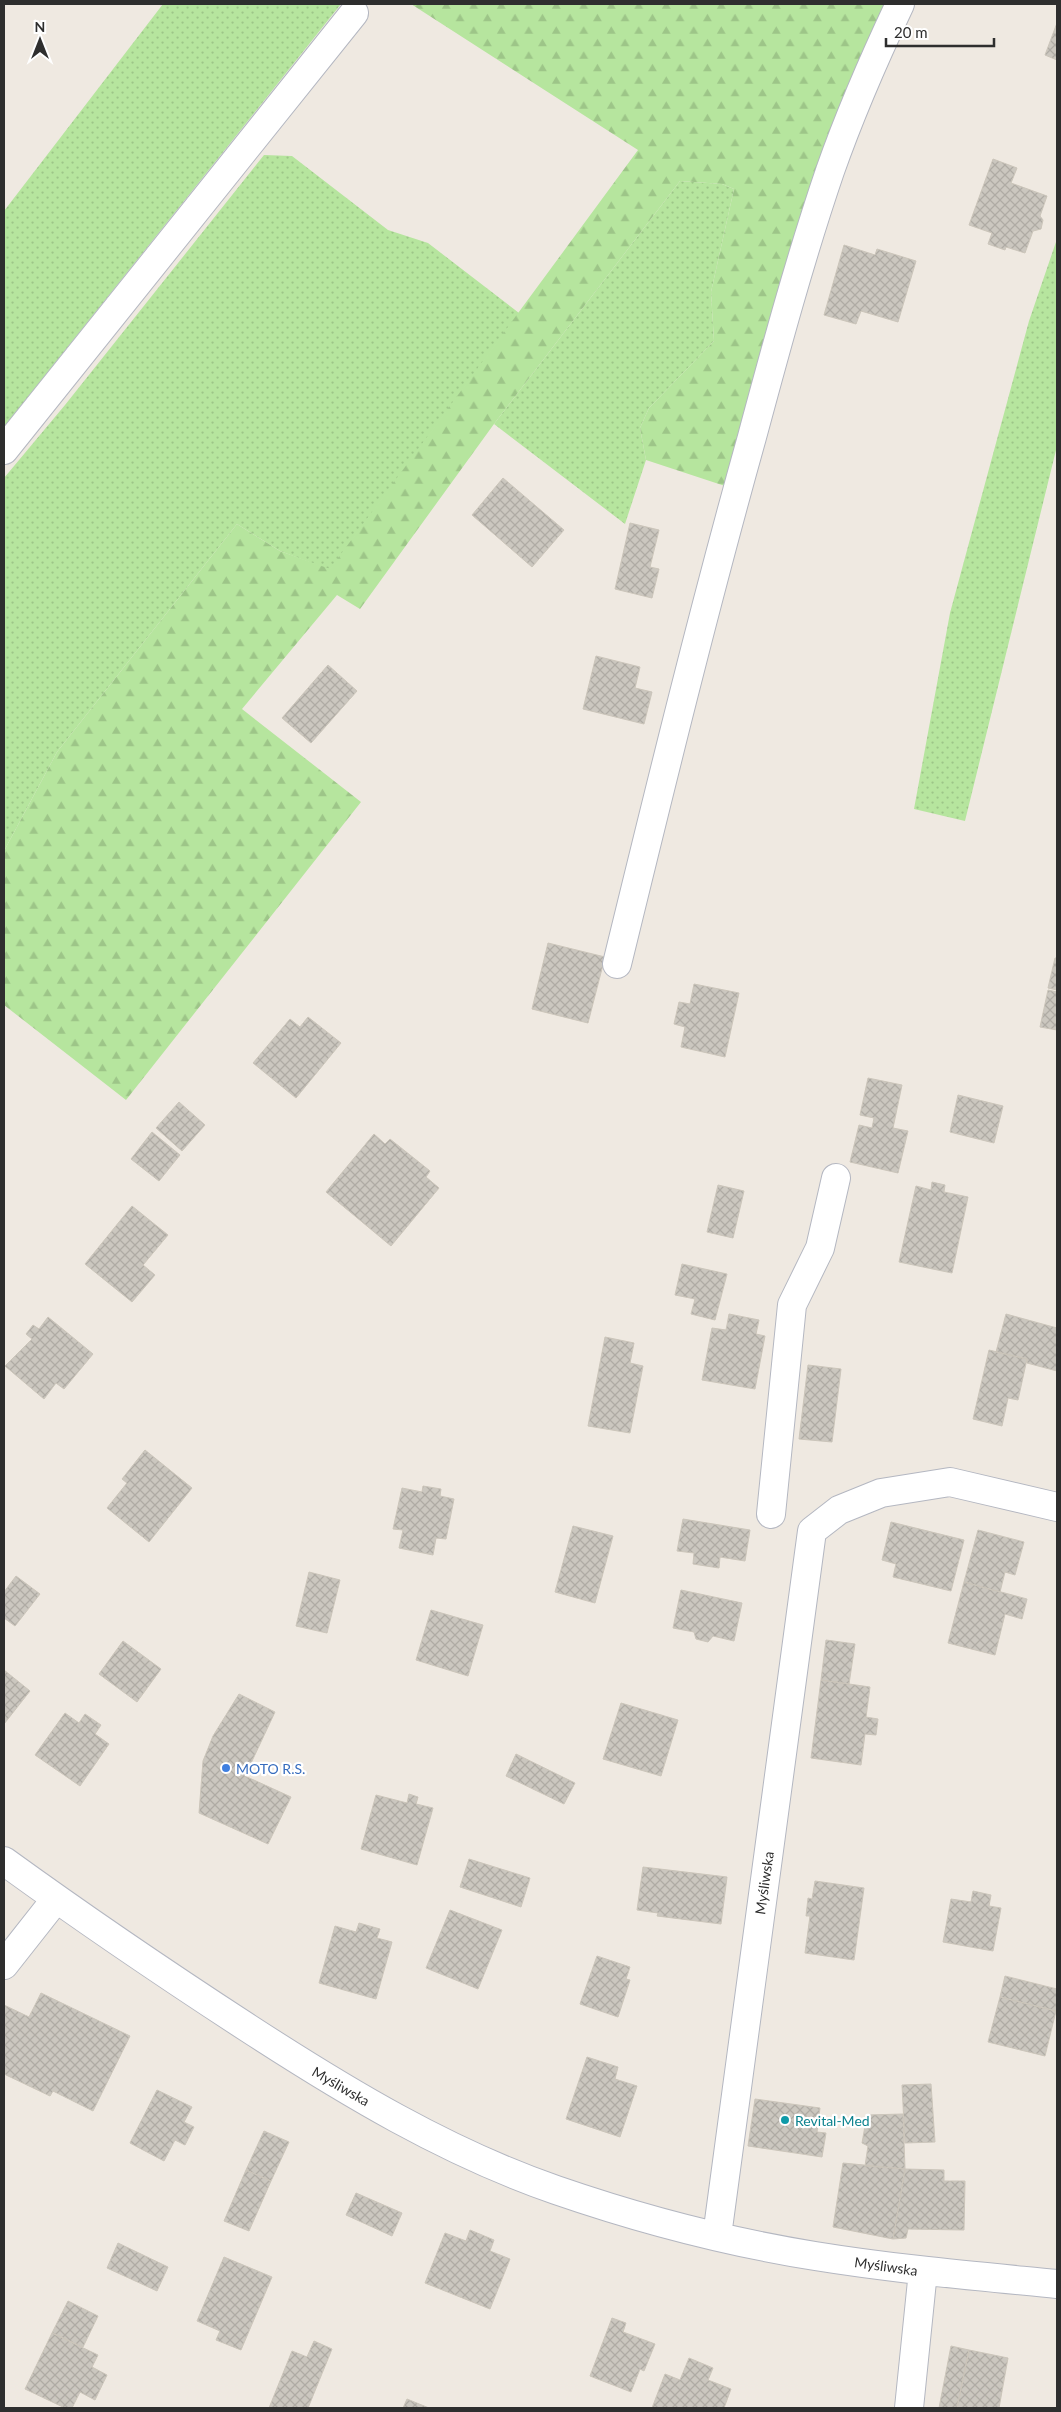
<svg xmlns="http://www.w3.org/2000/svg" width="1061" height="2412" font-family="Lato,sans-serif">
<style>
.grass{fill:url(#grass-dots)}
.forest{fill:url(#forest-firs)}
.building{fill:url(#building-cross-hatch);stroke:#cbc5ba}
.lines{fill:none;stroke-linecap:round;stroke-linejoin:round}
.minor-casing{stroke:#b4b7c1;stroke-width:30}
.minor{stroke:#fff;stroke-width:28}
.shop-dot{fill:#3f7fe0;stroke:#fff;stroke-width:2}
.culture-dot{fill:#0f9aa8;stroke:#fff;stroke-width:2}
.labels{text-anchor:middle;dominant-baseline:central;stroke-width:4.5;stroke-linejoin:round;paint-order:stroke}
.shop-label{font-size:14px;fill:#366cbe;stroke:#fff;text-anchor:start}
.street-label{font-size:14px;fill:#2e2e2e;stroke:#fff}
.culture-label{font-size:14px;fill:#0d838f;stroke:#fff;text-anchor:start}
</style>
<defs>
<pattern id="grass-dots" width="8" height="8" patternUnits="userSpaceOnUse" patternTransform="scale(1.25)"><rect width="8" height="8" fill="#b6e59e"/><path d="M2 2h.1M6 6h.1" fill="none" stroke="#9dc588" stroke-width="1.8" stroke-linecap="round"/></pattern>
<pattern id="forest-firs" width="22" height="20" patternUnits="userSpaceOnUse" patternTransform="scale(1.25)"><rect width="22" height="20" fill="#b6e59e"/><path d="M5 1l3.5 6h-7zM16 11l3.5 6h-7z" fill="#9dc588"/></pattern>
<pattern id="building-cross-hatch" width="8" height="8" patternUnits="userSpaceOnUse" patternTransform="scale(1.25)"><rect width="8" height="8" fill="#cbc7bf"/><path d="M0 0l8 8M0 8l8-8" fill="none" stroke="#afaba4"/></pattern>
</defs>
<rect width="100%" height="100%" fill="#efe9e1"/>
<path class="grass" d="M163,4H341L4,427V211Z
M264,155L292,156L388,230L428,243L519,313L330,570L280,551L237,524L57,752L4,851V478L65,405Z
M680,181L722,184L734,189L711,292L714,341L649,408L640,428L646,460L625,524L494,424Z
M1057,239V446L965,821L914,809L950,613L1029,321Z"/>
<path class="forest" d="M411,4H888L731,488L646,460L640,428L649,408L714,341L711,292L734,189L722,184L680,181L494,424L360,609L337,595L242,709L361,802L126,1100L4,1005V851L57,752L237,524L280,551L330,569L638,150Z"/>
<path class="building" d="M1057,23V60L1045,55Z
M993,159L1017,168L1011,183L1047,196L1040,216L1043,220L1041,229L1033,231L1025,253L1006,247L1005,250L988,244L992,233L969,225Z
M844,245L875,255L877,249L916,261L898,322L861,311L856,324L824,315Z
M503,478L564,530L532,567L472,515Z
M630,523L659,530L650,567L659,569L652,598L615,589Z
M596,656L640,667L635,688L652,692L644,724L583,709Z
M328,665L357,691L311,743L282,718Z
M548,943L605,957L588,1023L532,1009Z
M1055,958H1057V990L1048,988Z
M694,984L739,993L725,1057L681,1047L685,1027L674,1024L679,1002L690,1004Z
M1048,990L1057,992V1030L1040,1027Z
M308,1017L341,1043L296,1098L253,1063L290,1019L300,1027Z
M868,1078L902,1085L893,1128L908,1131L898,1173L850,1162L859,1125L872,1128L874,1118L860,1115Z
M958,1095L1003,1106L994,1143L950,1132Z
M179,1102L205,1125L182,1151L156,1128Z
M152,1132L180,1155L159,1181L131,1159Z
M374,1134L385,1144L390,1139L430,1171L426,1177L439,1188L391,1246L326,1192Z
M932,1182L945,1185L944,1192L968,1197L952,1273L899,1262L916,1186L931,1190Z
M718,1185L744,1191L733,1238L707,1232Z
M132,1206L168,1235L143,1265L155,1275L132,1302L85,1264Z
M682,1264L727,1274L715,1320L691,1314L695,1299L675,1295Z
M729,1314L759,1320L756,1334L765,1336L755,1389L702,1380L712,1328L726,1330Z
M1006,1314L1057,1328V1371L1027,1363V1359L996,1352Z
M48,1317L93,1354L64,1389L56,1383L44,1399L5,1366L32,1339L26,1334L33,1325L39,1329Z
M605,1337L634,1343L630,1363L643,1366L630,1433L588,1426Z
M989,1350L1027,1359L1018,1400L1008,1398L1002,1426L973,1419Z
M808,1365L841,1369L832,1442L799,1439Z
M145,1450L192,1488L149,1542L107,1508L127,1483L122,1479Z
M423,1486L441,1489L440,1496L454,1499L446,1539L436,1538L433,1555L399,1548L403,1530L393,1529L402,1488L422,1492Z
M683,1519L750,1530L745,1561L720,1557L719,1568L693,1564L694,1553L677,1551Z
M891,1522L964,1540L951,1591L893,1577L896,1564L882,1560Z
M573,1526L613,1536L595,1603L555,1592Z
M978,1530L1024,1542L1015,1575L1005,1572L1000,1592L964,1582Z
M309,1572L340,1580L327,1633L296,1626Z
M16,1576L40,1594L15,1626L4,1618V1592Z
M964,1582L1027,1599L1022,1619L1005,1614L995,1655L948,1643Z
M681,1590L742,1603L734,1641L713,1636L708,1642L696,1639L694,1632L673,1628Z
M431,1610L483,1625L468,1676L416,1660Z
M826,1640L855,1644L849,1684L821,1680Z
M123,1641L161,1669L137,1702L99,1674Z
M4,1670L30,1691L4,1724Z
M821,1680L870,1687L866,1717L878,1719L876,1735L865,1734L861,1765L811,1758Z
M239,1694L275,1712L245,1776L291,1797L268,1844L199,1813L203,1761L213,1736Z
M621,1703L678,1720L661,1776L603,1759Z
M65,1713L79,1723L85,1714L101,1725L95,1734L109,1744L80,1786L35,1755Z
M516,1754L575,1783L564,1804L506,1776Z
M409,1794L418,1797L416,1804L433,1808L417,1865L361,1849L376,1795L407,1803Z
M469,1859L530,1878L521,1907L460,1887Z
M643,1867L727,1877L721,1924L657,1916L658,1913L637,1910Z
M815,1881L864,1888L854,1960L805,1953L810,1916H806L808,1898L812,1899Z
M973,1891L991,1895L989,1906L1001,1908L993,1951L943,1942L951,1899L971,1902Z
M450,1910L502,1930L478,1989L426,1968Z
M359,1923L380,1929L377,1938L392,1942L376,1999L319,1983L335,1926L356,1932Z
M597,1956L630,1967L626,1979L630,1980L618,2017L580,2004Z
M1005,1976L1057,1989L1056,2011L1000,1997Z
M41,1993L130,2036L93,2111L53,2091L50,2096L4,2074V2005L29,2017Z
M1000,1997L1056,2011L1045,2056L988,2042Z
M587,2057L618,2067L615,2079L637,2086L620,2137L566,2119Z
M931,2084L935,2142L905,2143L902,2085Z
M157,2090L192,2107L184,2122L194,2127L185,2145L175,2140L164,2161L130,2143Z
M755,2099L820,2108L817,2132L826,2133L822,2157L748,2146Z
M903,2114L905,2169L865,2166L868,2146L862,2143L867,2115Z
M264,2131L289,2142L271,2181L246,2170Z
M843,2163L905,2169L893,2239L833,2227Z
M905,2169L944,2170V2181H965L964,2230L908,2229L906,2238L893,2239Z
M246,2170L271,2181L249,2231L224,2221Z
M356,2193L402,2213L392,2236L346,2215Z
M470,2230L494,2240L490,2251L510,2259L490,2309L425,2283L445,2233L466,2241Z
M118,2243L168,2267L157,2291L107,2268Z
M224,2257L272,2277L241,2350L216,2340L220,2331L197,2321Z
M68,2301L98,2316L83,2347L52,2333Z
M612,2318L626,2323L623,2332L655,2344L644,2371L640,2369L631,2392L590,2376Z
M52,2333L98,2355L92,2367L107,2375L95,2400L80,2392L72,2408H65L25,2389Z
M314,2341L332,2349L308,2408H269L292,2351L307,2357Z
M951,2346L969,2350L957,2408H939Z
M969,2350L1008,2358L999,2408H957Z
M689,2358L713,2368L708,2380L731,2389L724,2408H652L665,2374L680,2380Z
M407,2399L429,2408H403Z"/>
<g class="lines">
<g class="minor-casing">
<path id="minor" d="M4,450L354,13
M617,964C660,788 703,612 752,437C776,348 800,259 830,171C850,114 874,59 900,4
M771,1514L792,1305L820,1248L836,1178
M4,1861C84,1919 165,1974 248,2028C345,2091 446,2152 556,2190C640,2219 728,2242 815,2256C895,2269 976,2276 1057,2284
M4,1965L56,1899
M717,2236L812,1531L839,1510L881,1493L950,1482L1057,1507
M909,2408L923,2271"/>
</g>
<use href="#minor" class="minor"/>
</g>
<circle class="shop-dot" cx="226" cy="1768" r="5"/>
<circle class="culture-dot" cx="785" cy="2120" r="5"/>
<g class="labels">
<g class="shop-label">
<text x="236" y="1768">MOTO R.S.</text>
</g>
<g class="street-label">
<text transform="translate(764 1883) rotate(-82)">Myśliwska</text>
<text transform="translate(341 2086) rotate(30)">Myśliwska</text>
<text transform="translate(886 2266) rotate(8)">Myśliwska</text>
</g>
<g class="culture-label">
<text x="795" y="2120">Revital-Med</text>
</g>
</g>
<rect width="1061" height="2412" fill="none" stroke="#2e2e2e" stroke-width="10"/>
<g transform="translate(40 40)" stroke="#ffffff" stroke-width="4" paint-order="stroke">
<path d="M0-4L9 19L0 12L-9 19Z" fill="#2e2e2e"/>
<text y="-8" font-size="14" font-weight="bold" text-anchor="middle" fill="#2e2e2e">N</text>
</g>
<path d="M886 38v8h108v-8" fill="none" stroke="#2e2e2e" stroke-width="2.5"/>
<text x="894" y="38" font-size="15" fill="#2e2e2e" stroke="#ffffff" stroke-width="4" paint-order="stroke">20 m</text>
</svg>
